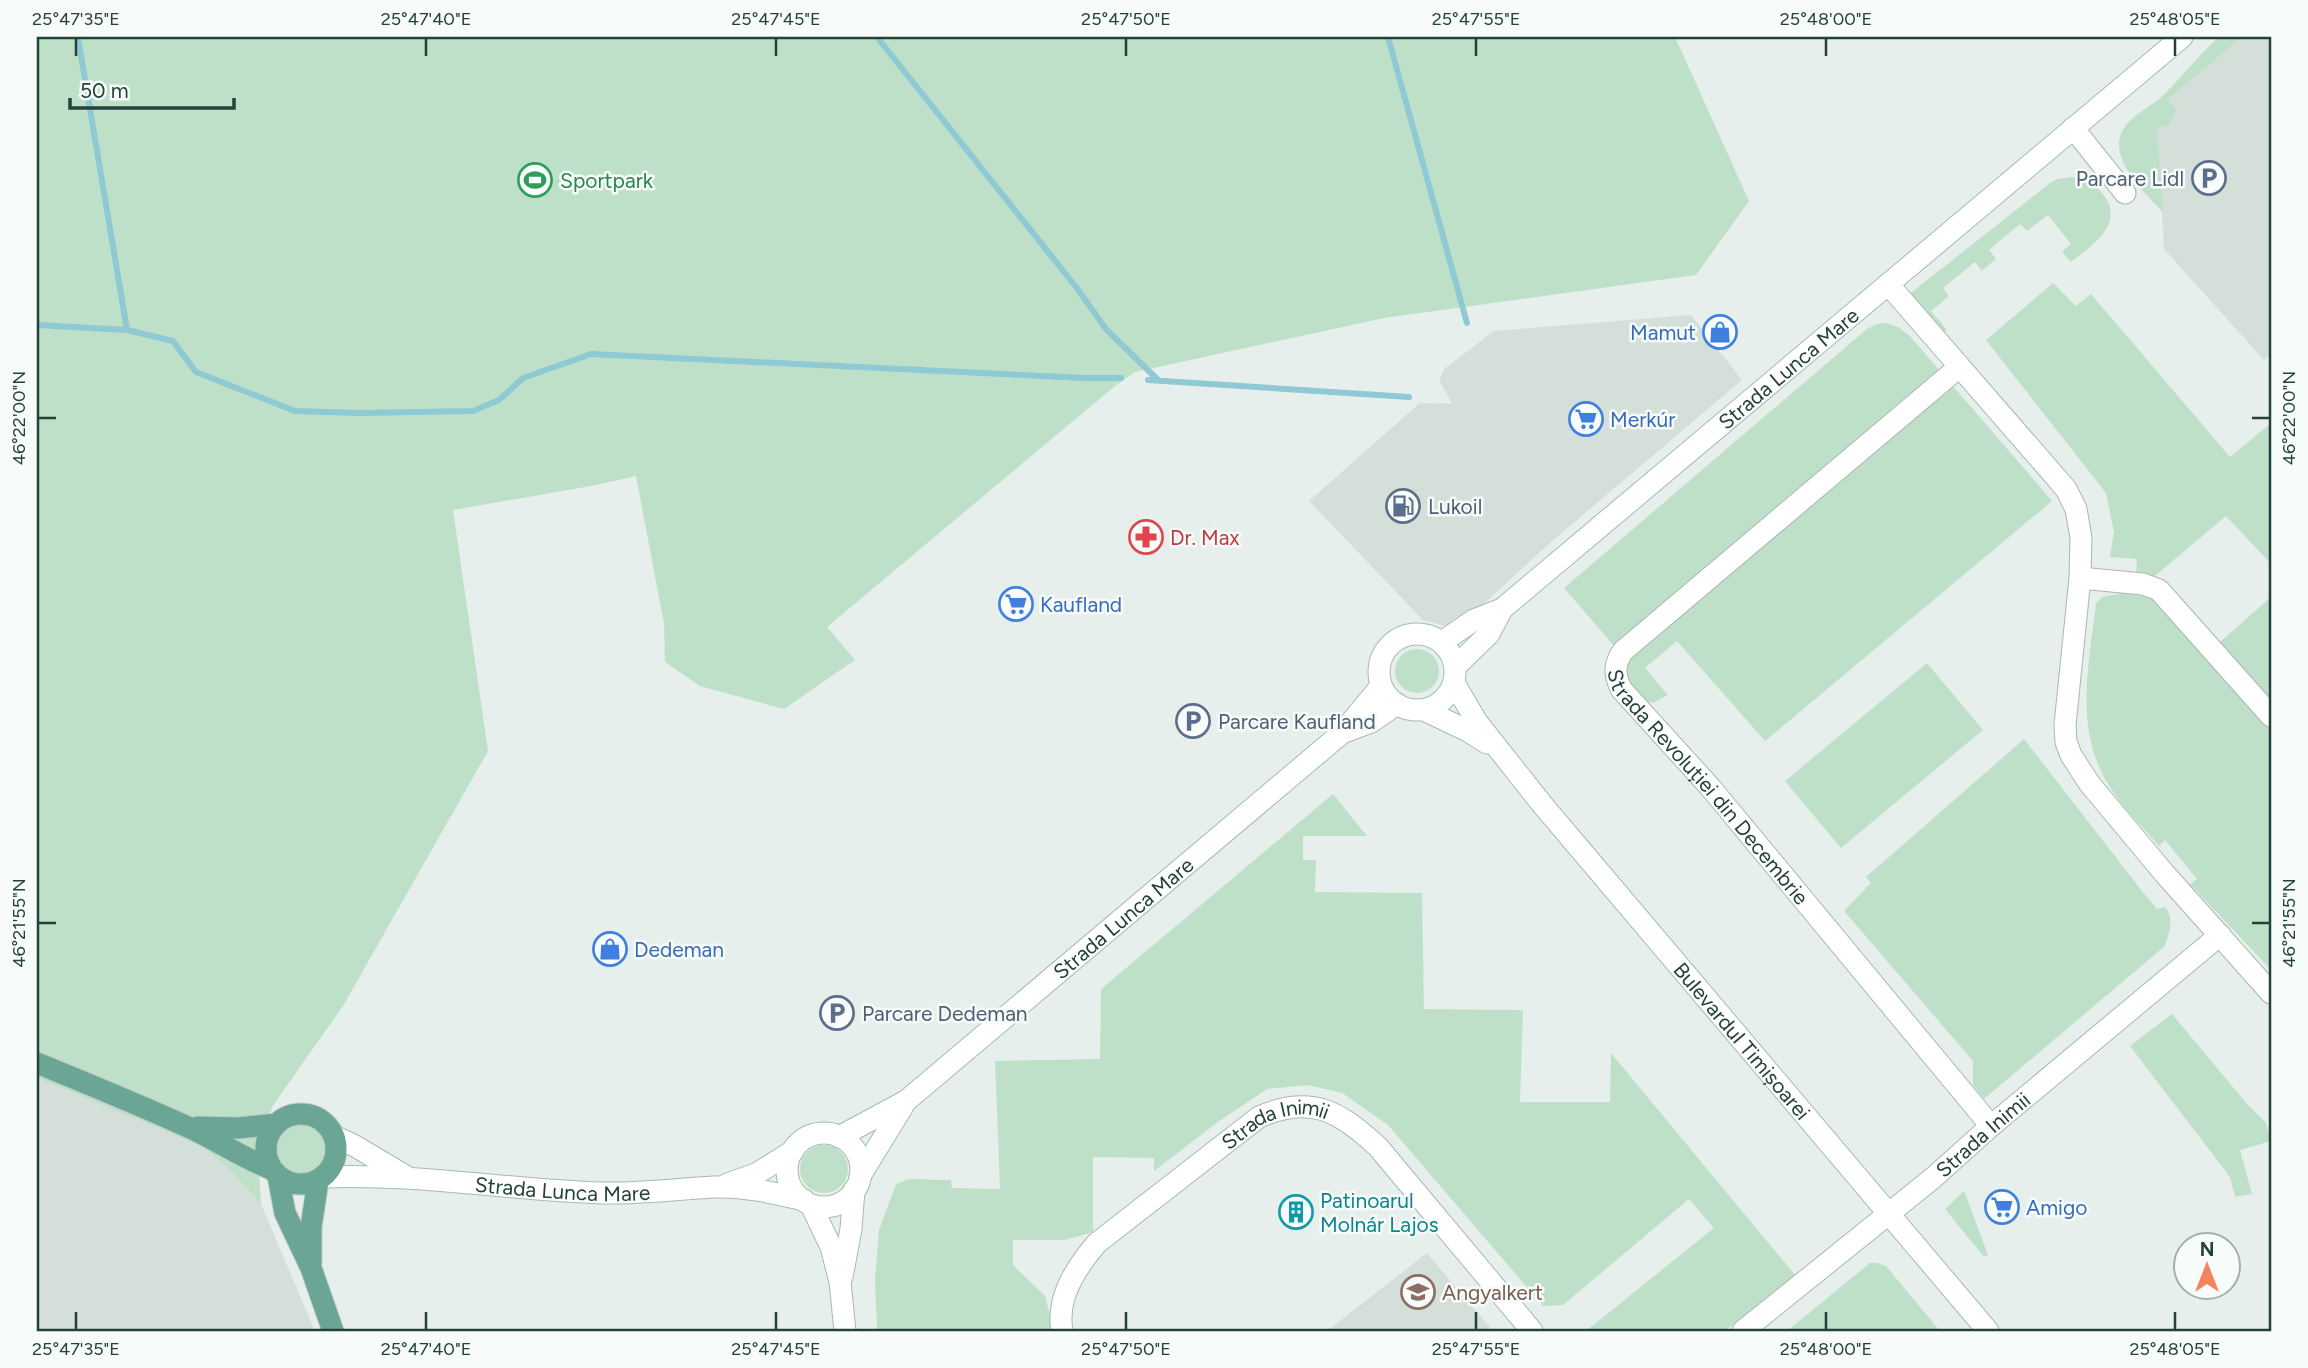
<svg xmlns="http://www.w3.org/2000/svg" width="2308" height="1368" font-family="Figtree,sans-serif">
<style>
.built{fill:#d4dfda}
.green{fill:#bfe0c8}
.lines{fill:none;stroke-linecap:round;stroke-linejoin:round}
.stream{stroke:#8ec9d4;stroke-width:6}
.street-casing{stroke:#a8b8b2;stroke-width:23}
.secondary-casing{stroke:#a4bbb3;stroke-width:23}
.primary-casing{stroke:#c2cac8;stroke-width:23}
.street{stroke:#fff;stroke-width:21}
.secondary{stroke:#fff;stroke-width:21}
.primary{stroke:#6aa596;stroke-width:21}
.ticks{fill:none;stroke:#24423a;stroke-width:2.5}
.labels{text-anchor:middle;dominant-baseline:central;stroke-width:5;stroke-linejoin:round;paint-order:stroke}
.service-label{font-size:21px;fill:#4e5e75;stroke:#f7fbf9;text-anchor:start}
.leisure-label{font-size:21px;fill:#27864d;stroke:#f7fbf9;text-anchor:start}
.shop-label{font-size:21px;fill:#366cbe;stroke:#f7fbf9;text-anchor:start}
.street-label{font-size:21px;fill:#24423a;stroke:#f7fbf9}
.health-label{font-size:21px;fill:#be3a42;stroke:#f7fbf9;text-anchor:start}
.culture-label{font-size:21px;fill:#0d838f;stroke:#f7fbf9;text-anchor:start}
.education-label{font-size:21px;fill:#785e54;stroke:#f7fbf9;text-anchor:start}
.neatline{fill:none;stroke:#24423a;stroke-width:2.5}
.ticks-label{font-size:18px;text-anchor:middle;fill:#24423a}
</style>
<rect width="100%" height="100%" fill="#e6efeb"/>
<path class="built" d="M2242,37H2271V354L2264,360L2164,249L2157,128L2167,99Z
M1691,315L1742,380L1551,542L1464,622L1445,626L1423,620L1309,501L1420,403L1452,404L1439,380L1444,369L1494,331Z
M37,1078L203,1147L229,1169L261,1204L315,1331H37Z
M1427,1253L1493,1331H1327Z"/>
<path class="green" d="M37,37H1675L1749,201L1696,275L1384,318L1135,372L1115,386L827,627L855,660L784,709L700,686L665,662L664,624L636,476L591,486L453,510L488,751L343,1006L274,1104L257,1141L261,1204L229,1169L203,1147L37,1078Z
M2219,37H2242L2168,99L2176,110L2169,125L2157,128L2163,212C2144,192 2099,151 2129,122C2137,113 2149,107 2159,99C2180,80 2197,56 2219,37Z
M2072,177C2084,178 2094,183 2101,192C2128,222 2093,245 2071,262L2062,252L2071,244L2048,215L2027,231L2020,224L1989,250L1996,259L1982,271L1975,262L1943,288L1949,296L1931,311L1947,330L1941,335L1910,296L1912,292L2050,183L2057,179Z
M2053,283L2076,306L2091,294L2230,457L2271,423V564L2226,516L2149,581L2136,577L2137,559L2110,557L2114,532L2106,493L1986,340Z
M1886,323L1898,327L1909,335L2052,501L1765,741L1677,641L1645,668L1668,695L1653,703L1645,701L1627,681V661L1564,588L1867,329L1877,324Z
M2123,593L2148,597L2158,602L2271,724V970L2190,884L2197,879L2165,840L2159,846C2143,827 2123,808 2110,787C2073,731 2089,665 2096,603L2102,597Z
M2271,597V703L2220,642Z
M1395 671a22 22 0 1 1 44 0a22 22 0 1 1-44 0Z
M1927,663L1983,730L1841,848L1785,781Z
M2024,739L2142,891L2157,909L2165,907C2175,919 2169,932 2165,946L1984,1099L1973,1085V1061L1844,911L1871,883L1866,877Z
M1333,794L1367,836H1303V860H1316L1315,892L1422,893L1424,1009L1523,1010L1520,1102H1610L1611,1053L1795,1275L1725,1331H1586L1714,1228L1689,1199L1563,1305L1543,1306L1388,1125L1342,1093L1308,1085L1267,1089L1218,1122L1154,1171V1158L1093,1157V1232L1065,1240H1013V1265L1045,1296L1054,1331H877L875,1279L879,1230L896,1184L909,1179L951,1180L952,1188L1000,1189L995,1061L1100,1059L1101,989Z
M2172,1014L2247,1104L2266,1123L2271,1141L2240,1150L2252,1194L2235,1197L2230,1177L2130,1046Z
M275 1148a25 25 0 1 1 50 0a25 25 0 1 1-50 0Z
M800 1169a24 24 0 1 1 48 0a24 24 0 1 1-48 0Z
M1964,1191L1988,1255L1984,1257L1945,1209Z
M1870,1263H1877L1886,1266L1940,1331H1787Z"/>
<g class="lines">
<path class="stream" d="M78,37L127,330
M877,37L1076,287L1106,329L1158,380
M1388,37L1467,323
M37,325L127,330L173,341L196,372L295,411L359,413L473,411L499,400L523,378L591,354L1084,378H1121
M1148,380L1409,397"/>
<g class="street-casing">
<g id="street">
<path d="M2073,128L2125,193"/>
<path d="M1888,284L2066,489L2076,509L2081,538L2080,578L2065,725L2066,742L2071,755L2089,783L2164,873L2271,993"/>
<path id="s1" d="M1958,368L1623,651C1614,664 1614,674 1621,689L1710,787L1991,1126"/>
<path d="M2080,578L2143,584L2159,590L2271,716"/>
<path d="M811,1205L831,1247L840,1282L845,1331"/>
<path d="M842,1277L851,1229L854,1190"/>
<path id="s2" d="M1062,1331C1056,1297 1076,1268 1097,1243L1259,1117C1311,1094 1339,1111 1378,1147L1532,1331"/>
<path id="s3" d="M1743,1331L1933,1178L1991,1126L2220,935"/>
</g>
</g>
<g class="secondary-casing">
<g id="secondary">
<circle cx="1417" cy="672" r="38"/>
<path id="s4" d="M1442,642L1474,620L1502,609L2182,37"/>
<path d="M1455,667L1489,634L1502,609"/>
<path id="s5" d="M1454,683L1477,722L1541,803L1988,1331"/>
<path d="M1424,710L1468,731L1487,743"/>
<path d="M1342,733L1371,722L1397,704"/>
<circle cx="824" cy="1170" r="37"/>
<path d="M336,1137L355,1146L407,1177"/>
<path id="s6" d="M839,1137L906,1101L1342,733L1381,686"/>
<path d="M860,1176L903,1106"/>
<path id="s7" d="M323,1177C416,1173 508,1190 601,1193C639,1194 676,1189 714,1187C744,1186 774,1193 804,1200"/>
<path d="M727,1184L756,1174L793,1151"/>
</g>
</g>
<g class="primary-casing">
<path id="primary" d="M37,1063C88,1084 140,1105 190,1128C218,1141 243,1158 271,1169
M266 1149a35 35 0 1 1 70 0a35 35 0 1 1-70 0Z
M198,1127L238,1128L276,1124
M278,1176L285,1213L311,1268L333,1331
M311,1262V1227L318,1181"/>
</g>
<use href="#street" class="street"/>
<use href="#secondary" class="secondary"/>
<use href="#primary" class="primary"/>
</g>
<path class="ticks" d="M76,38V56M426,38V56M776,38V56M1126,38V56M1476,38V56M1826,38V56M2175,38V56M38,418H56M2252,418H2270M38,923H56M2252,923H2270M76,1312V1330M426,1312V1330M776,1312V1330M1126,1312V1330M1476,1312V1330M1826,1312V1330M2175,1312V1330"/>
<defs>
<g id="parking-ring" transform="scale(1.75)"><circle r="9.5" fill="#f7fbf9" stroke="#5c6f8a" stroke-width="1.5"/><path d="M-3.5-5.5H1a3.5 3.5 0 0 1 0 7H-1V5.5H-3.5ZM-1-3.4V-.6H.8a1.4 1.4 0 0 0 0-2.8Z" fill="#5c6f8a"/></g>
<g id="stadium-ring" transform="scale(1.75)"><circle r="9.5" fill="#f7fbf9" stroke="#2e9e5b" stroke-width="1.5"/><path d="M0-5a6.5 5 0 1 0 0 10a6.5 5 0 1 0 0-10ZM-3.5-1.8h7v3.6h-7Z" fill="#2e9e5b"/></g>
<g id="shop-ring" transform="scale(1.75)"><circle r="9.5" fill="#f7fbf9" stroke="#3f7fe0" stroke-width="1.5"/><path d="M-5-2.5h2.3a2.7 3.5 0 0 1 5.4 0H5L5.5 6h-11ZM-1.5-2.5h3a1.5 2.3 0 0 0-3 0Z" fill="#3f7fe0"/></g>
<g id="supermarket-ring" transform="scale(1.75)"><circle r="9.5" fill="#f7fbf9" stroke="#3f7fe0" stroke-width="1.5"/><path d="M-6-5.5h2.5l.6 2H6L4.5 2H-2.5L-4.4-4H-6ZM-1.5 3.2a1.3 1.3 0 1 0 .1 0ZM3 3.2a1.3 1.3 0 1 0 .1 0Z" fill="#3f7fe0"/></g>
<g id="fuel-ring" transform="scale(1.75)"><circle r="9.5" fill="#f7fbf9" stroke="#5c6f8a" stroke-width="1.5"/><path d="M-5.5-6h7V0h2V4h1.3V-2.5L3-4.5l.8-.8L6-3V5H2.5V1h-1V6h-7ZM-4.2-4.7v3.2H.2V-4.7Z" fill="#5c6f8a"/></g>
<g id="pharmacy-ring" transform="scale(1.75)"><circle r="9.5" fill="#f7fbf9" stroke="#e0444e" stroke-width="1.5"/><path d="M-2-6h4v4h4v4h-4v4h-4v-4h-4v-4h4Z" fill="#e0444e"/></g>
<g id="building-ring" transform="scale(1.75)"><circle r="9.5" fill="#f7fbf9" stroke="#0f9aa8" stroke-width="1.5"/><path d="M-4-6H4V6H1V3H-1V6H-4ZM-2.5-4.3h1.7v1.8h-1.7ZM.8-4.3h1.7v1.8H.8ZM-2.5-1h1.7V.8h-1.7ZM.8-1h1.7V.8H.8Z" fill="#0f9aa8"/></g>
<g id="school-ring" transform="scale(1.75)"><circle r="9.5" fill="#f7fbf9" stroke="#8d6e63" stroke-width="1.5"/><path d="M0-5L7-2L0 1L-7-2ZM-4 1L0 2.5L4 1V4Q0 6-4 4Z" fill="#8d6e63"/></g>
</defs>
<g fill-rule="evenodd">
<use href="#parking-ring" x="2209" y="178"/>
<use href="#stadium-ring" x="535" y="180"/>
<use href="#shop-ring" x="1720" y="332"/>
<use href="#supermarket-ring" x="1586" y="419"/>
<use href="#fuel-ring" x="1403" y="506"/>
<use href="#pharmacy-ring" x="1146" y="537"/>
<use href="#supermarket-ring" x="1016" y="604"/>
<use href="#parking-ring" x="1193" y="721"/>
<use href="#shop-ring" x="610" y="949"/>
<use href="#parking-ring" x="837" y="1013"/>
<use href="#supermarket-ring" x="2002" y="1207"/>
<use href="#building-ring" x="1296" y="1212"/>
<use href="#school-ring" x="1418" y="1292"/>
</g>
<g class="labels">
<g class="service-label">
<text x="2184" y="178" text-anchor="end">Parcare Lidl</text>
<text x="1428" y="506">Lukoil</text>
<text x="1218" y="721">Parcare Kaufland</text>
<text x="862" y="1013">Parcare Dedeman</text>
</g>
<g class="leisure-label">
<text x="560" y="180">Sportpark</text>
</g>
<g class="shop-label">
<text x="1696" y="332" text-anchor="end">Mamut</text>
<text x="1610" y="419">Merkúr</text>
<text x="1040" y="604">Kaufland</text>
<text x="634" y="949">Dedeman</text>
<text x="2026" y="1207">Amigo</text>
</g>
<g class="street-label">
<text stroke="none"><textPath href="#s4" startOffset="443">Strada Lunca Mare</textPath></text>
<text stroke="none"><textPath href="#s1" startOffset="609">Strada Revoluției din Decembrie</textPath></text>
<text stroke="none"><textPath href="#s6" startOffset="360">Strada Lunca Mare</textPath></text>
<text stroke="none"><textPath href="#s5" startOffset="460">Bulevardul Timișoarei</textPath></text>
<text stroke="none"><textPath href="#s2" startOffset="317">Strada Inimii</textPath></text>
<text stroke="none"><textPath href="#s3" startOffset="310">Strada Inimii</textPath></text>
<text stroke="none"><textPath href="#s7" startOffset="240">Strada Lunca Mare</textPath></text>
</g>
<g class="health-label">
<text x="1170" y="537">Dr. Max</text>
</g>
<g class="culture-label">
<text x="1320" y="1200">Patinoarul<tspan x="1320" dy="24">Molnár Lajos</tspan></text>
</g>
<g class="education-label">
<text x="1442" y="1292">Angyalkert</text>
</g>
</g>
<rect width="2308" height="1368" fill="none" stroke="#f7fbf9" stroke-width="77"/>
<g transform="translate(2207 1266)"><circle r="33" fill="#f7fbf9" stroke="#a3b1ad" stroke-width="2"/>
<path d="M0-5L12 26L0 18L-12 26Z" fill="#f4845f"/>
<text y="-10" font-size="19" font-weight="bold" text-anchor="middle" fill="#24423a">N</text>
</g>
<path d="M70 98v10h164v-10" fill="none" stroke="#24423a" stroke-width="3.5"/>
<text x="80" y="98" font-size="21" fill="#24423a" stroke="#f7fbf9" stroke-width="5" paint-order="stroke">50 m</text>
<rect x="38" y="38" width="2232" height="1292" class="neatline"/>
<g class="ticks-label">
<text x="76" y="25">25°47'35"E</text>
<text x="426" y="25">25°47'40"E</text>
<text x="776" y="25">25°47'45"E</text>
<text x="1126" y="25">25°47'50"E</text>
<text x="1476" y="25">25°47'55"E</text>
<text x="1826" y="25">25°48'00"E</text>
<text x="2175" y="25">25°48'05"E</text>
<text transform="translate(19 418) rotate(-90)" y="6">46°22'00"N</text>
<text transform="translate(2289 418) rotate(-90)" y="6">46°22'00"N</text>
<text transform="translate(19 923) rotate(-90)" y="6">46°21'55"N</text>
<text transform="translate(2289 923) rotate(-90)" y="6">46°21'55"N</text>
<text x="76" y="1355">25°47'35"E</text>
<text x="426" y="1355">25°47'40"E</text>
<text x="776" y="1355">25°47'45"E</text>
<text x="1126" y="1355">25°47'50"E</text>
<text x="1476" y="1355">25°47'55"E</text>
<text x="1826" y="1355">25°48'00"E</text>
<text x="2175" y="1355">25°48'05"E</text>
</g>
</svg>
